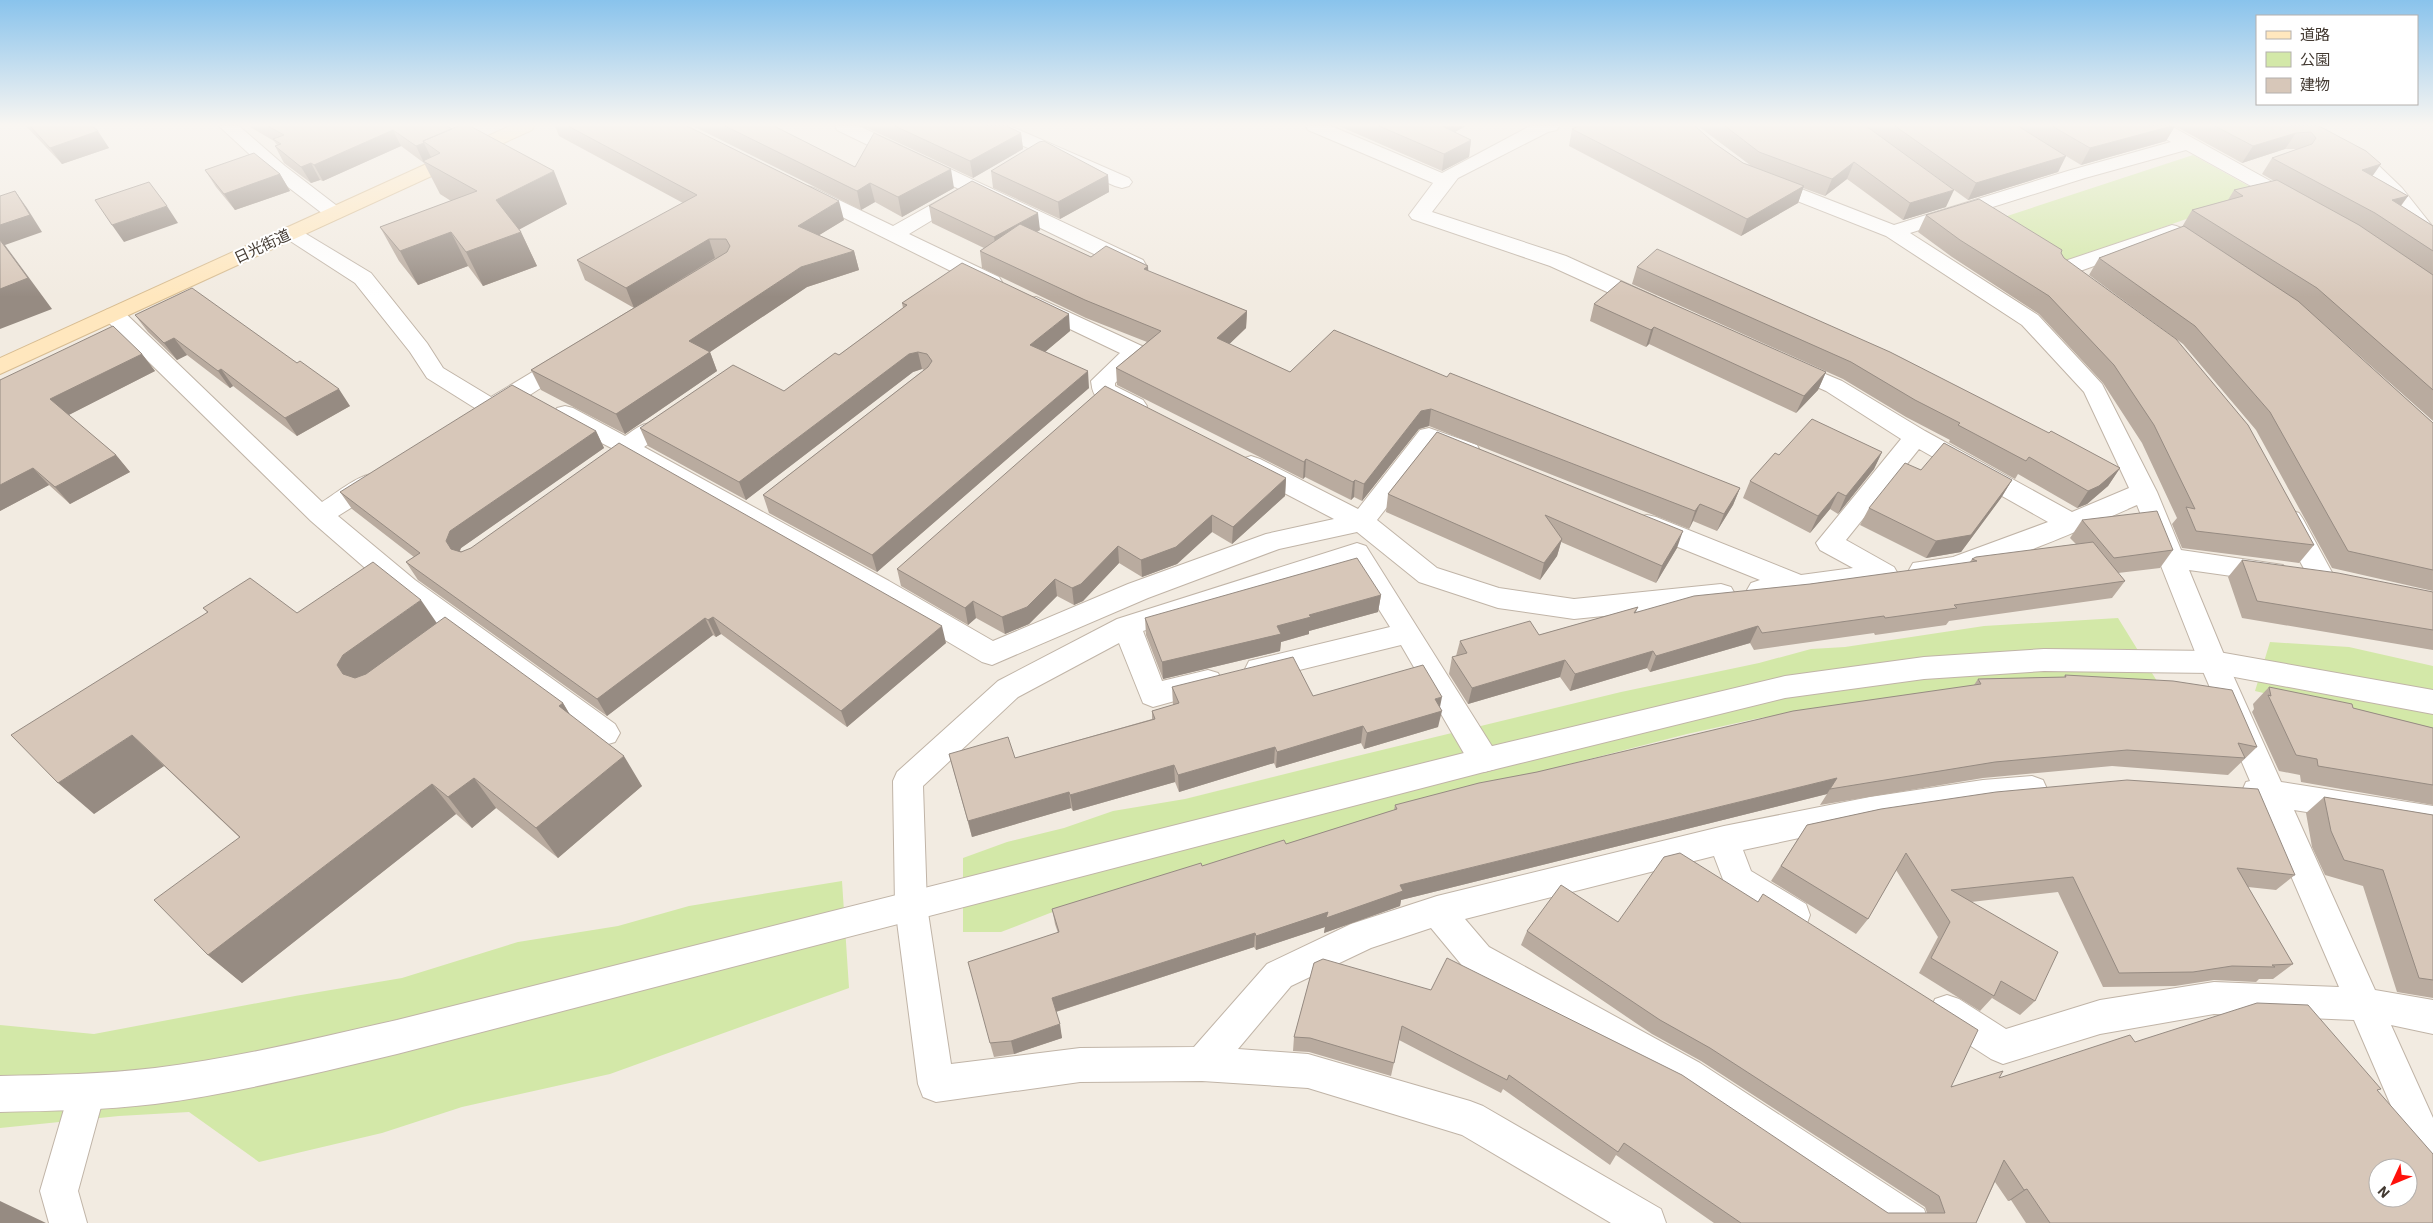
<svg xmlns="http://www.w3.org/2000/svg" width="2433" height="1223" font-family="'IBM Plex Sans','Noto Sans JP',sans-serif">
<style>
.green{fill:#d3e8a8}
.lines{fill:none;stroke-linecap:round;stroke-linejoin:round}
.minor-casing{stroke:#c0b4a7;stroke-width:2}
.tertiary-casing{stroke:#c0b4a7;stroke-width:2}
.secondary-casing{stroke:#d7bc91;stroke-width:2}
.minor{fill:#fff;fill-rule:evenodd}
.tertiary{fill:#fff;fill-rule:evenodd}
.secondary{fill:#ffe7be;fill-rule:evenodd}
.wall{fill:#b9ab9f}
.shaded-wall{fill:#968b82}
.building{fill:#d7c7b9;stroke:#968b82;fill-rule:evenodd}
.labels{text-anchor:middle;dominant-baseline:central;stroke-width:4;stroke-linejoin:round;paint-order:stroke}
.far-street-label{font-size:15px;fill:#433a32;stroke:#fff}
</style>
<rect width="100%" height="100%" fill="#f2ebe1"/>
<path class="green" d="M2193,155L2261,193L2060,263L1995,220Z
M2118,618L2160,686L1845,704L1755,719L1687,734L1531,774L1281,847L1144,881L1068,906L1001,932H963V858L1007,842L1064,828L1113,811L1185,799L1353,757L1621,692L1759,663L1811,649L1845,647L1984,626Z
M2270,642L2349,647L2433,666V730L2335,710L2255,691Z
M842,881L849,988L610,1074L462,1107L382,1133L259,1162L189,1112L119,1116L0,1128V1025L94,1034L295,996L402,978L518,942L618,926L689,906Z"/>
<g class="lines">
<g class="minor-casing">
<path id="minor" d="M219,126H239L285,166L341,209L344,213L341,217L334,219L327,217L271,174Z
M835,126H859L1143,260L1146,265L1143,270L1135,271L1127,270L972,195L969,198L909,234L999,277L1002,282L999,287L991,288L983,287L800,196L797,192L800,188L807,186L814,188L893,226L959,189L837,130Z
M985,126H1010L1129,178L1132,182L1129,186L1122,188L1115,186L987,130Z
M1306,126H1331L1442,173L1530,126H1559L1557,130L1548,132L1458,178L1432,212L1566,256L1656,297L1659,302L1656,307L1648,309L1640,307L1550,266L1412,219L1409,215L1433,183L1308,130Z
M2148,126H2171L2301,198L2304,202L2301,206L2294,208L2287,206L2186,150L2085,178L1910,233L2038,315L2102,384L2157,492L2181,550L2283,565L2287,572L2283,579L2274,582L2189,570L2227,662L2281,782L2433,806V832L2294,810L2375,990L2433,1000V1034L2391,1025L2433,1118V1179L2420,1173L2354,1020L2214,1014L2100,1034L2003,1064L1991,1059L1935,1023L1930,1011L1935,999L1947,995L1959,999L2006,1029L2100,1000L2214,982L2339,987L2260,804L2246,800L2242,791L2246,782L2250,781L2199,662L2137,505C2094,524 1952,589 1913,577L1909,570L1913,563L1953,557L2048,522L1919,449L1846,540L1894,567L1898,574L1894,581L1761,600L1751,597L1747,590L1751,583L1760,580L1638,531L1634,524L1638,517L1647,515L1656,517L1801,575L1853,568L1820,550L1816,543L1901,439L1826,391L1779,370L1775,365L1779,360L1787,358L1842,381L1925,431L2072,512L2129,488L2084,392L2022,325L1886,236L1759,186L1756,182L1759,178L1766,176L1773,178L1894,225L2071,170L2171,142L2150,130Z
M2292,126H2316L2343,140L2376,163L2402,188L2433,227V246L2426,244C2412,229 2402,211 2388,196C2361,167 2329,146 2294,130Z
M2172,225C2183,227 2197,236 2203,245L2200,249C2188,253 2180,246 2170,239L2080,271L2095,284L2092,289C2077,292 2062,281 2053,269L2056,264Z
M291,227L298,229L371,273L427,343L443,368L491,397L559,356L567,354L575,356L579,361L575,366L500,414L489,417L481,415L478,410L427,378L410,352L355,283L284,237L281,233L284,229Z
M1036,297L1144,347L1147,352L1144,357L1115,383V386L1143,400L1147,406L1143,412C1131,415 1107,405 1096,396C1092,392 1092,386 1091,381L1120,353L1028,309L1025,304L1028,299Z
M114,308L122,310L322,502C340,491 365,468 386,474L390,480L386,486L338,516L415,580L615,724L620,733L615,742L605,745L595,742L395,594L311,521L106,320L103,315L106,310Z
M565,406L573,408L625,436C637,428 645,420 660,424L663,430L660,436L644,447L889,581L993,641L1128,584L1266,534L1334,519L1242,471L1239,465L1242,459L1251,456L1260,459L1358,509L1420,430L1429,428L1477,445L1480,451L1477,457L1468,459L1434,447L1377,520L1437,568L1499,588L1574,599L1721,584L1731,587L1735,594L1731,601L1721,604L1574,619L1498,608L1419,582L1357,532L1279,549L1148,598L992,665L982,662L869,595L627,459L625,455L557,420L553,414L557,408Z
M2290,510L2299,513L2303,519L2335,578L2332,585L2322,588L2312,585L2309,578L2277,519L2281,513Z
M1357,543L1366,546L1495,751L1499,760L1495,769L1484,772L1473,769L1401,645L1259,680L1249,677L1245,669L1249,661L1390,627L1351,565L1143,631L1162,681L1208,670L1218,673L1222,681L1218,689L1153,707L1143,703L1119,643L1018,697L923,786L927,906L951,1064L1080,1048L1194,1047L1267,964L1351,924L1437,896L1724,826L1870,797L1983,780L2032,776L2043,780L2047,789L2043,798L2032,802L1983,806L1870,823L1743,850L1751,871L1806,904L1810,915L1806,926L1794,930L1782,926L1727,890L1714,856L1465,919L1489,947L1700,1063L1924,1209L1929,1223H1876L1674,1087L1465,969L1431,928L1371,948L1291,986L1238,1049L1308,1054L1470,1101L1483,1106L1661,1209L1666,1223H1611L1462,1135L1308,1088L1202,1081L1080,1082L936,1102L923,1097L918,1084L895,906L893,781L897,772L998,681L1117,619Z
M87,1074L100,1079L105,1092L78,1191L87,1223H49L40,1191L69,1092L74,1079Z"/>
</g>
<g class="tertiary-casing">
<path id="tertiary" d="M2044,649L2213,651L2433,690V714L2213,673L2044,671L1924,679L1785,698L1484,772L397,1054C317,1073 237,1093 155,1104C104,1110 52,1111 0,1112V1076C52,1075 104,1074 155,1068C237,1058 317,1038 397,1020L1484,748L1785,676L1924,657Z"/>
</g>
<g class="secondary-casing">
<path id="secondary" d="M510,126H534L532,130L0,374V358Z"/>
</g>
<use href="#minor" class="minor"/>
<use href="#tertiary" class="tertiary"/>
<use href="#secondary" class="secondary"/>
</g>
<path class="wall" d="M26,126H92L109,148L62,164Z
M251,126H447L567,204L519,229L521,232L537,266L483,286L468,266L418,285L399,261L380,227L451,201L440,194L424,163L401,146L323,181L320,180L311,183L284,163L275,146L277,145L274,141L252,128Z
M555,126H687L844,220L819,235L854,251L859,270L807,287L710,352L717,371L625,434L541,390L531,370L716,258L634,308L585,280L577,260L683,203L559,136Z
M693,126H774L855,167L954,188L902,217L875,202L861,210Z
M863,126H1007L1021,133L1023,149L973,178Z
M1339,126H1466L1455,132L1471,140L1469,157L1442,171Z
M1569,126H1695L1714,143L1743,163L1750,165L1698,126H2319L2373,176L2408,196L2401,206L2433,226V421L2301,304L2433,423V591L2332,568L2256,430L2183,344L2089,275L2099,258L2183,227H2182L2192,210L2228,200L2234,190L2274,181L2262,174L2272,158L2297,149H2285L2242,163L2175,126L2166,141L2081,165L2066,156L2058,172L1968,200L1910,158L1946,207L1903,220L1847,179L1825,196L1803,188L1798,203L1741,236L1569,146L1572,129L1574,128Z
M205,170L280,174L290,191L235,210L216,187Z
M991,171L1108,175L1109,192L1060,219L993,188Z
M929,206L1040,230L1037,232L1091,257L1148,266V271L1247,311L1246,328L1229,344L1290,372L1447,377L1740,488L1733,505L1717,531L1693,521L1689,529L1429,426L1419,429L1362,501L1354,497L1351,500L1305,477L1303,479L1117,385L1116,368L1147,342L1086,318L982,268L980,251L984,248L932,223Z
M1926,215L2061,253L2064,258L2314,545L2299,563L2182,548L2172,524L2177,518L2142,443L2103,383L2039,314L1952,257L1918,232Z
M1637,267L2120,468L2108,486L2087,504L2077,508L2018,474L2015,479L1949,442L1950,440L1906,417L1843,379L1632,284Z
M902,303L1070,331L1045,352L1089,388L877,572L769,513L763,495L924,370L922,369L913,372L746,500L648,446L640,428L784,391L839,355L903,308Z
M1594,304L1826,372L1818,390L1796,413L1649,344L1646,347L1590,321Z
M135,315L350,406L297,436L233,386L230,388L187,355L177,360L148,332Z
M142,354L155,371L68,415L116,455L130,472L70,504L49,485L0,511V380Z
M596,431L604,448L461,548L460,551L946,643L847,727L721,634L716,637L713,635L607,716L418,580L406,562L414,557L352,509L340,492Z
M1437,432L1677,548L1656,583L1561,542L1557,556L1540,580L1386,512L1388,494Z
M1882,452L1874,469L1838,514L1830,509L1810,533L1743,498L1750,481L1779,455Z
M1921,470L2012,480L2001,498L1961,552L1926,558L1860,525L1869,508Z
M1286,478L1285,496L1232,544L1212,532L1177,564L1142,577L1119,563L1083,601L1074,605L1057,596L1029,624L1005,634L976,618L968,625L901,586L897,569Z
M2082,520L2173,550L2160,568L2118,573L2125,581L2112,598L1949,621L1946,625L1875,635L1874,633L1754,650L1750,643L1650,672L1647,668L1570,691L1560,677L1468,704L1449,674L1452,657L1456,656L1460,641L1539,635L1638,607L1636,612L1810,584L1969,563L1972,559L2076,544L2070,538Z
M2242,560L2433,592V650L2242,618L2228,577Z
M1381,595L1378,612L1309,631V634L1281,642L1280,651L1163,679L1146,635L1145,618Z
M203,608L297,613L437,623L563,703L570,715L642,786L558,858L496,808L472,828L456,814L242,983L208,955L239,837L164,766L94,814L207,612Z
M2065,675L2257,747L2228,775L2112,766L1983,778L1820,805L1827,794L1401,900L1400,906L1324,933L1325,927L1256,950L1254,947L1056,1012L1062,1038L1014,1054L994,1057L990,1043L1058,933L1055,924L1052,909L1202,866L1286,844L1394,810L1395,805L1537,772L1974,685L1978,679L2064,677Z
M1172,687L1313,696L1440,707L1438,727L1364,749L1361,743L1276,768L1274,763L1179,792L1175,782L1073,811L1071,808L972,837L949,754L1015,758L1152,719V711L1173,705Z
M2269,687L2433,728V805L2301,782L2300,775L2279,771L2252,712L2254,709L2253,704Z
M2324,797L2433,815V998L2397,992L2363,886L2325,875L2312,847L2306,813Z
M1881,809L2295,875L2276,890L2248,887L2293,964L2273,979H2259L2256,982L2214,980L2175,986L2103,987L2058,892L1971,902L2035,1001L2020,1015L1992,998L1980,1011L1919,973L1938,937L1896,870L1868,919L1856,934L1771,881L1807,825Z
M1618,922L1951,1087L1999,1078L2135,1042L2378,1091L2433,1223H2026L2011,1200L2008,1201L1995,1182L1976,1223H1714L1616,1155L1610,1165L1503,1089L1501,1093L1399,1040L1391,1076L1309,1052L1293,1051L1294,1037L1314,963L1888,1213H1927L1925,1207L1701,1061L1652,1034L1521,945L1527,931Z"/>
<path class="shaded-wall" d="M1440,126H1466L1438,141Z
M2172,126H2175L2166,141L2081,165L2090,148Z
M393,130L401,146L323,181L314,165Z
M98,131L109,148L62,164L50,148Z
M1021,133L1023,149L973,178L970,161Z
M2296,133L2285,149L2242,163L2253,146Z
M1471,140L1469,157L1442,171L1444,154Z
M424,143L432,159L423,161L424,163L416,146Z
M2066,156L2058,172L1968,200L1976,183Z
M1854,162L1847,179L1825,196L1832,179Z
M311,163L320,180L311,183L301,167Z
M2381,164L2369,181L2362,170Z
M951,169L954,188L902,217L898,197Z
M554,171L567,204L511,234L496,200Z
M280,174L290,191L235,210L224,194Z
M1108,175L1109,192L1060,219L1058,202Z
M870,183L875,202L861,210L857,191Z
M1804,186L1798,203L1741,236L1747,219Z
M1954,190L1946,207L1903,220L1910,203Z
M15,191L27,208L42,232L5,245L52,309L0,329V225Z
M2408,196L2395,213L2380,217L2392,200Z
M839,201L844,220L803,245L798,226Z
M167,206L178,223L124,242L112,225Z
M1038,213L1040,230L997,254L994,237Z
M451,232L468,266L418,285L400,251Z
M521,232L537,266L483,286L466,252Z
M709,239L715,258L634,308L626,288Z
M854,251L859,270L807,287L710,352L717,371L625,434L616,414L689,341L801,267Z
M1148,266L1149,283L1144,269Z
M1247,311L1246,328L1217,356V338Z
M1069,314L1070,331L1033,362L1030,345Z
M1654,327L1649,344L1646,347L1651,330Z
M174,338L187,355L177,360L164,343Z
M918,352L922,369L913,372L746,500L739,482L909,354Z
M142,354L155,371L65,417L50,399Z
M221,369L233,386L230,388L218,371Z
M1088,371L1089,388L877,572L872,555Z
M1826,372L1818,390L1796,413L1804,396Z
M339,389L350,406L297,436L285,418Z
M1431,409L1429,426L1419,429L1362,501L1364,484L1421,411Z
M596,431L604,448L461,548L456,558L446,541L450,531Z
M1882,452L1874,469L1838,514L1846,496Z
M116,455L130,472L70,504L55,487Z
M1306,459L1305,477L1303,479L1304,462Z
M33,468L49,485L0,511V485Z
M2120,468L2108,486L2087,504L2077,508L2088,491Z
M1286,478L1285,496L1232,544L1233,527Z
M1355,480L1354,497L1351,500L1353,482Z
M2012,480L2001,498L1961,552L1926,558L1936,541Z
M1740,488L1733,505L1717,531L1724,514Z
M1838,492L1830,509L1810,533L1818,516Z
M1700,504L1693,521L1689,529L1695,511Z
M1212,515V532L1177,564L1142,577L1141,560Z
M1683,531L1677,548L1656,583L1662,566Z
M1562,539L1557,556L1540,580L1544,563Z
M1118,546L1119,563L1083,601L1074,605L1072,588Z
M1055,579L1057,596L1029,624L1005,634L1002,617Z
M1381,595L1378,612L1309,631V634L1281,642L1280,651L1163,679L1162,662L1277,626L1309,615Z
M421,600L443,632L368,686L343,674L337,665L343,655Z
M973,601L976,618L968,625L965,608Z
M713,617L721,634L716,637L708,620Z
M705,618L713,635L607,716L597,699Z
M942,626L946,643L847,727L841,711Z
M1758,626L1750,643L1650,672L1656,656Z
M1653,651L1647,668L1570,691L1575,674Z
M1565,660L1560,677L1468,704L1472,688Z
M1442,697L1439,712L1442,711L1438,727L1364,749L1367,733L1435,699Z
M563,703L582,735L559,706Z
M1363,726L1361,743L1276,768L1277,752Z
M132,735L164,766L94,814L58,783Z
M1275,747L1274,763L1179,792L1178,775Z
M624,756L642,786L558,858L536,828Z
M1174,765L1175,782L1073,811L1070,795Z
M474,778L496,808L472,828L448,797Z
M1837,778L1827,794L1401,900L1400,906L1324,933L1325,927L1256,950V936L1400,885Z
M432,784L456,814L242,983L208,955Z
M1069,792L1071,808L972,837L968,821Z
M1255,933L1254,947L1055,1012L1052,998Z
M1060,1024L1062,1038L1014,1054L1011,1041Z
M2027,1189L2011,1200L2008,1201L2024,1190Z
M0,1201L46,1223H0Z"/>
<path class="building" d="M30,126H92L98,131L50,148Z
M268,126H447L452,129L423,141L424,143L416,146L393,130L314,165L311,163L301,167L275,146L281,144L273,139L284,135Z
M458,126H470L554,171L496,200L521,232L466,252L451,232L400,251L380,227L477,191L423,161L440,153L423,141Z
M568,126H687L839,201L798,226L854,251L801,267L689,341L710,352L616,414L531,370L727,252L730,246L726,239H709L626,288L577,260L697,195Z
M725,126H774L855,167L874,133L951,169L898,197L870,183L857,191Z
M895,126H1007L1021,133L970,161Z
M1379,126H1442L1471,140L1444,154Z
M1578,126H1695L1714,143L1743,163L1804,186L1747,219L1572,129Z
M1725,126H1866L1954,190L1910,203L1854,162L1832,179L1759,152Z
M1895,126H2018L2066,156L1976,183Z
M2052,126H2172L2090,148Z
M2215,126H2319L2366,151L2381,164L2362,170L2408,196L2392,200L2433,226V251L2375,213L2272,158L2312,144L2316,138L2311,132L2296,133L2253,146Z
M1044,141L1108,175L1058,202L991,171L1039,142Z
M254,153L280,174L224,194L205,170Z
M2277,180L2359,225L2433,275V390L2317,288L2192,210L2243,196L2234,190Z
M972,181L1038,213L994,237L929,206Z
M149,182L167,206L112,225L95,200Z
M15,191L30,215L0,225V196Z
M1979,199L2062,250L2061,253L2064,258L2176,339L2248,425L2314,545L2196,531L2186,507L2195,509L2154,425L2114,365L2049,296L1960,240L1926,215Z
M1020,224L1091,257L1106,246L1148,266L1144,269L1247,311L1217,338L1290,372L1334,330L1447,377L1450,373L1740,488L1724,514L1700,504L1695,511L1431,409L1421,411L1364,484L1355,480L1353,482L1306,459L1304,462L1116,368L1161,331L1085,300L980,251Z
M2184,226L2298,301L2433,423V570L2348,551L2270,412L2195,326L2099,258Z
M0,240L28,278L0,289Z
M1657,249L1890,352L2049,433L2051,431L2120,468L2099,486L2088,491L2029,457L2026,461L1958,425L1960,423L1915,400L1851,362L1637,267Z
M962,263L1069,314L1030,345L1088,371L872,555L763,495L928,367L932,361L927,354L918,352L909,354L739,482L640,428L733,365L784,391L835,353L839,355L907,305L902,303Z
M1621,281L1826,372L1804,396L1654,327L1651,330L1594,304Z
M192,288L297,363L300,361L339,389L285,418L221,369L218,371L174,338L164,343L135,315Z
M113,326L142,354L50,399L116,455L55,487L33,468L0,485V380Z
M512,385L596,431L450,531L446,541L451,549L461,552L471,548L619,443L942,626L841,711L713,617L708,620L705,618L597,699L406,562L420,553L340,492Z
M1105,386L1286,478L1233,527L1212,515L1176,547L1141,560L1118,546L1081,584L1072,588L1055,579L1027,607L1002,617L973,601L965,608L897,569Z
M1812,419L1882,452L1846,496L1838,492L1818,516L1750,481L1775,453L1779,455Z
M1437,432L1683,531L1662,566L1545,515L1562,539L1544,563L1388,494Z
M1944,443L2012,480L1971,535L1936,541L1869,508L1905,463L1921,470Z
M2157,511L2173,550L2114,558L2082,520Z
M2093,542L2125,581L1954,605L1957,608L1885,618L1884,616L1762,633L1758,626L1656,656L1653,651L1575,674L1565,660L1472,688L1452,657L1467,653L1460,641L1530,621L1539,635L1638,607L1634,613L1694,596L1810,584L1977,561L1972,559L1976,557Z
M1357,558L1381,595L1309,615L1311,617L1277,626L1281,634L1162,662L1145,618Z
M2242,560L2338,573L2433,592V630L2257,601Z
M373,562L421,600L343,655L337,665L343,674L355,678L366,674L445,617L563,703L559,706L624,756L536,828L474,778L448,797L432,784L208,955L154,900L240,837L132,735L58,783L11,735L208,612L203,608L250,578L297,613Z
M1293,657L1313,696L1423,665L1442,697L1435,699L1442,711L1367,733L1363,726L1277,752L1275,747L1178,775L1174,765L1070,795L1069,792L968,821L949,754L1008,737L1015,758L1155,719L1152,711L1179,703L1172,687Z
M2065,675L2173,681L2232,690L2257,747L2238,743L2245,758L2127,750L1995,762L1830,789L1837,778L1400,885L1403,891L1326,918L1328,912L1256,936L1255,933L1052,998L1060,1024L1011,1041L990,1043L968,962L1059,932L1052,909L1201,863L1202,866L1284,840L1286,844L1397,809L1395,805L1479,783L1537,772L1793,711L1981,684L1978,679L2066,677Z
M2269,687L2352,704L2353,708L2433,728V785L2318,766L2317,759L2296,755L2268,695L2271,696Z
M2127,780L2258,789L2295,875L2237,868L2293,964L2272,965L2275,967L2232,966L2193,972L2119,973L2073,877L1951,890L2058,952L2035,1001L2001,981L1994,996L1931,958L1950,922L1906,853L1868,919L1781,866L1807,825L1881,809L1996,792Z
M2324,797L2433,815V980L2419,978L2383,870L2344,860L2331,831Z
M1680,853L1758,902L1763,894L1978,1030L1951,1087L2003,1071L1999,1078L2130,1035L2135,1042L2257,1003L2308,1005L2381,1089L2377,1090L2433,1154V1223H2050L2027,1189L2024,1190L2004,1160L1976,1223H1741L1624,1143L1618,1152L1509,1075L1507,1080L1402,1026L1394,1063L1310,1038L1294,1037L1314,963L1323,959L1431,990L1447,958L1682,1075L1888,1213H1945L1939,1196L1710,1048L1660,1020L1527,931L1561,885L1618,922L1664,857ZM2378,1168H2408V1198H2378Z"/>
<linearGradient id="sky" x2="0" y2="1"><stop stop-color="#89c3ec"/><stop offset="0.42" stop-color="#f9f6f2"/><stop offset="1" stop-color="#f9f6f2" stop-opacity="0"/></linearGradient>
<rect width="2433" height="297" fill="url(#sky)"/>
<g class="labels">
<g class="far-street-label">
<text transform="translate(262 246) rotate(-25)">日光街道</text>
</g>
</g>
<rect x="2256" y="15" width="162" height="90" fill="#ffffff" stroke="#b4b0ad"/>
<rect x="2266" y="31" width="25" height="8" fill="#ffe7be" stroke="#b4b0ad"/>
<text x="2300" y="40" font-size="15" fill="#433a32">道路</text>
<rect x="2266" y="52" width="25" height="15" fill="#d3e8a8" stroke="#b4b0ad"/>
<text x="2300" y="65" font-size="15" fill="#433a32">公園</text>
<rect x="2266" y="78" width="25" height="15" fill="#d7c7b9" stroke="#b4b0ad"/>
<text x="2300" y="90" font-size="15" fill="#433a32">建物</text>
<g transform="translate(2393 1183) rotate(226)"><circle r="24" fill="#ffffff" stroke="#b4b0ad"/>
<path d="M0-4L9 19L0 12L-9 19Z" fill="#ff110b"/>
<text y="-8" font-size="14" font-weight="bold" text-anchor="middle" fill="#433a32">N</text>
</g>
</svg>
